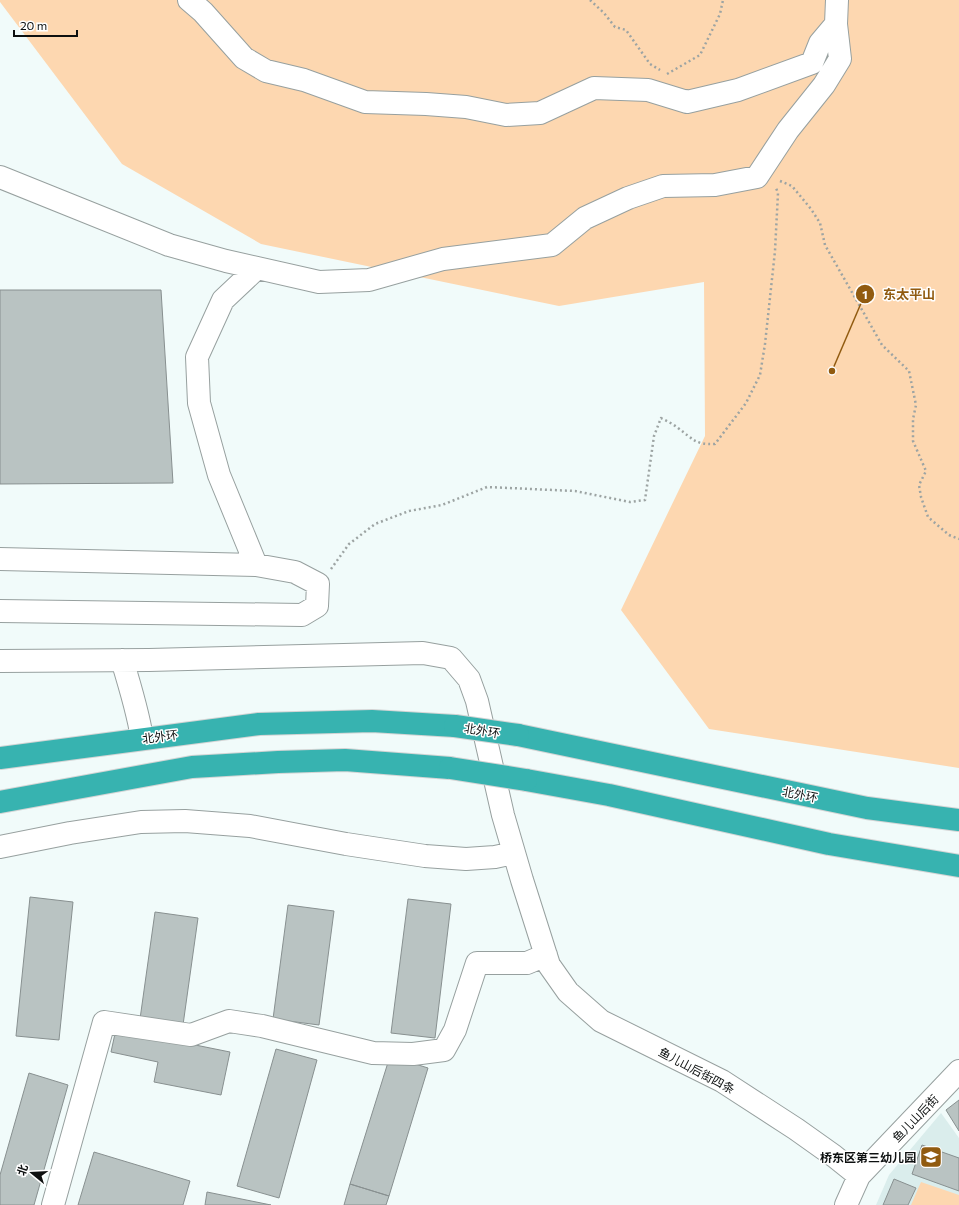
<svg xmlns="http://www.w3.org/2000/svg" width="959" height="1205" font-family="Commissioner,'Noto Sans SC',sans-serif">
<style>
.built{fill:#daedec}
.green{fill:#fdd7b0}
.building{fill:#b9c3c2;stroke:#889090}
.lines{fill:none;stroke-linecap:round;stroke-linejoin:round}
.minor-casing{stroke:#97a09f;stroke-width:24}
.highway-casing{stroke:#d3d4d4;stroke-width:24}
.path{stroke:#9da4a3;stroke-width:2.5;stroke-dasharray:2 3;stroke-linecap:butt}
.minor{stroke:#fff;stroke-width:22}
.highway{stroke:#37b3b0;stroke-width:22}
.highway-bridge-casing{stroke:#d3d4d4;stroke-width:24;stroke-linecap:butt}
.highway-bridge{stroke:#37b3b0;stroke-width:22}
.labels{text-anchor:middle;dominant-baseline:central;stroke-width:3;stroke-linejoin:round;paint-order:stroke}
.street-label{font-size:12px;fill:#0d1010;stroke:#fff}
.poi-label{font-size:12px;font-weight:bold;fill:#0d1010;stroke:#fff;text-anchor:end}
.leader{fill:none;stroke:#915b10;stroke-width:1.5}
.callout-dot{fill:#915b10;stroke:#fff;stroke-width:1.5}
.mark-label{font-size:12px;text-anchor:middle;font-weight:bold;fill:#fff}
.callout-label{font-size:13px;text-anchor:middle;font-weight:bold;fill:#915b10;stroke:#fff;stroke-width:3;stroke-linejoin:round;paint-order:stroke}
</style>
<rect width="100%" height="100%" fill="#f1fbfa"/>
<path class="built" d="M941,1113L959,1138V1205H876L889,1175Z"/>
<path class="green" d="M0,0H959V768L709,729L621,610L705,436L704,282L559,306L261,244L122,164L0,2Z
M921,1182L959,1195V1205H911Z"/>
<path class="building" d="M0,290H161L173,483L0,484Z
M30,897L73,902L59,1040L16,1036Z
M408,899L451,904L435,1038L391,1033Z
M288,905L334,911L319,1025L273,1019Z
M155,912L198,918L183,1025L140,1019Z
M116,1029L230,1052L221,1095L154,1082L158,1062L111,1052Z
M276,1049L317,1060L279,1198L237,1186Z
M390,1056L428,1068L389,1196L350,1184Z
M29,1073L68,1085L34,1205H0V1175Z
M959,1100V1131L946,1110Z
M922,1145L959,1158V1191L912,1174Z
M94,1152L190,1181L183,1205H78Z
M894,1179L916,1188L908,1205H883Z
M350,1184L389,1196L386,1205H344Z
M207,1192L271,1205H205Z"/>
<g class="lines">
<g class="minor-casing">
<path id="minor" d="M189,0L203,12L244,58L266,71L304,80L365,102L426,104L466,107L506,115L540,113L594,88L648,90L687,102L738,90L812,63L820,43L836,24
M0,177L169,245L226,261L319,282L369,280L443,259L552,245L585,218L628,198L663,186L715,185L757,177L788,130L824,85L840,59L836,24L837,0
M0,559L256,565L295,572L318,584L317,606L302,615L0,611
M256,565L219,475L199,403L197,357L223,300L257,268
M122,660C130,686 138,712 142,738
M0,661L149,660L423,653L451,658L469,679L477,701L503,815L522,880L549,965L568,992L601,1021L722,1081L796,1129L834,1156L859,1176
M0,847L70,833L141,822L185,821L250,826L346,844L425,856L466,859L495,857L514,853
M53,1205L104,1022L191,1035L229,1021L262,1026L373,1053L413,1054L444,1050L455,1030L477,963H527L546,955
M846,1205L859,1176L959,1071"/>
</g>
<g class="highway-casing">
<path id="highway" d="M518,735L867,808L959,820
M0,758L259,724L372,721L455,726
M526,780L609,795L829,844L959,866
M0,802L192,767L278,762L345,760L450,768"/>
</g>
<path class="path" d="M590,0L604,13L615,27L626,30L650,64L660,70
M667,74L700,55L720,14L723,0
M780,181L792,186L811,209L820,223L825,245L882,345L909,371L916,405L913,419V441L926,471L919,485L921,497L928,517L949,535L959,539
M331,569L349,544L375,524L409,511L442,505L487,487L575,491L630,502L645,500L654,436L661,418C667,421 673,424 678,428C693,439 695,445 715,444L746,403L760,375L765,344L775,251L778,193L776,188"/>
<use href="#minor" class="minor"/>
<use href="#highway" class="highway"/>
<g class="highway-bridge-casing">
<path id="highway-bridge" d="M455,726L518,735
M450,768L526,780"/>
</g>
<use href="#highway-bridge" class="highway-bridge"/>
</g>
<defs>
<g id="school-square" transform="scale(1.15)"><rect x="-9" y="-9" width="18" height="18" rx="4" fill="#915b10" stroke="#fff"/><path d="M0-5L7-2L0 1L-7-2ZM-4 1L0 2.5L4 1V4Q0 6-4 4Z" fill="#fff"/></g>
</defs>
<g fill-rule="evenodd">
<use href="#school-square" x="931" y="1157"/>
</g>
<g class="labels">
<g class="street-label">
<text transform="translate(482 730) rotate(9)">北外环</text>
<text transform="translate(160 736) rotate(-7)">北外环</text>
<text transform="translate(800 794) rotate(11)">北外环</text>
<text transform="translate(697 1070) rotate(28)">鱼儿山后街四条</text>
<text transform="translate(915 1118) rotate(-46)">鱼儿山后街</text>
</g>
<g class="poi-label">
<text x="916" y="1157">桥东区第三幼儿园</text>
</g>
</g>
<path class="leader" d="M832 371L865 294"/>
<g class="callout-dot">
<circle cx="832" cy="371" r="4"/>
<circle cx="865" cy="294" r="10"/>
</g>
<g class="mark-label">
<text x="865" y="299">1</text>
</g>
<g class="callout-label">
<text x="909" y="299">东太平山</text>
</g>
<g transform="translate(32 1173) rotate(288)" stroke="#ffffff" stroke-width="3" paint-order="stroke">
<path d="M0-3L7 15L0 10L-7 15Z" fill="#0d1010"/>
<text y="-6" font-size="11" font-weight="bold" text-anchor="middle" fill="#0d1010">北</text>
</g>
<path d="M14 30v6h63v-6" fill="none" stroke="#0d1010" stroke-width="2"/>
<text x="20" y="30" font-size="12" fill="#0d1010" stroke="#ffffff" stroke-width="3" paint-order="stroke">20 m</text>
</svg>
